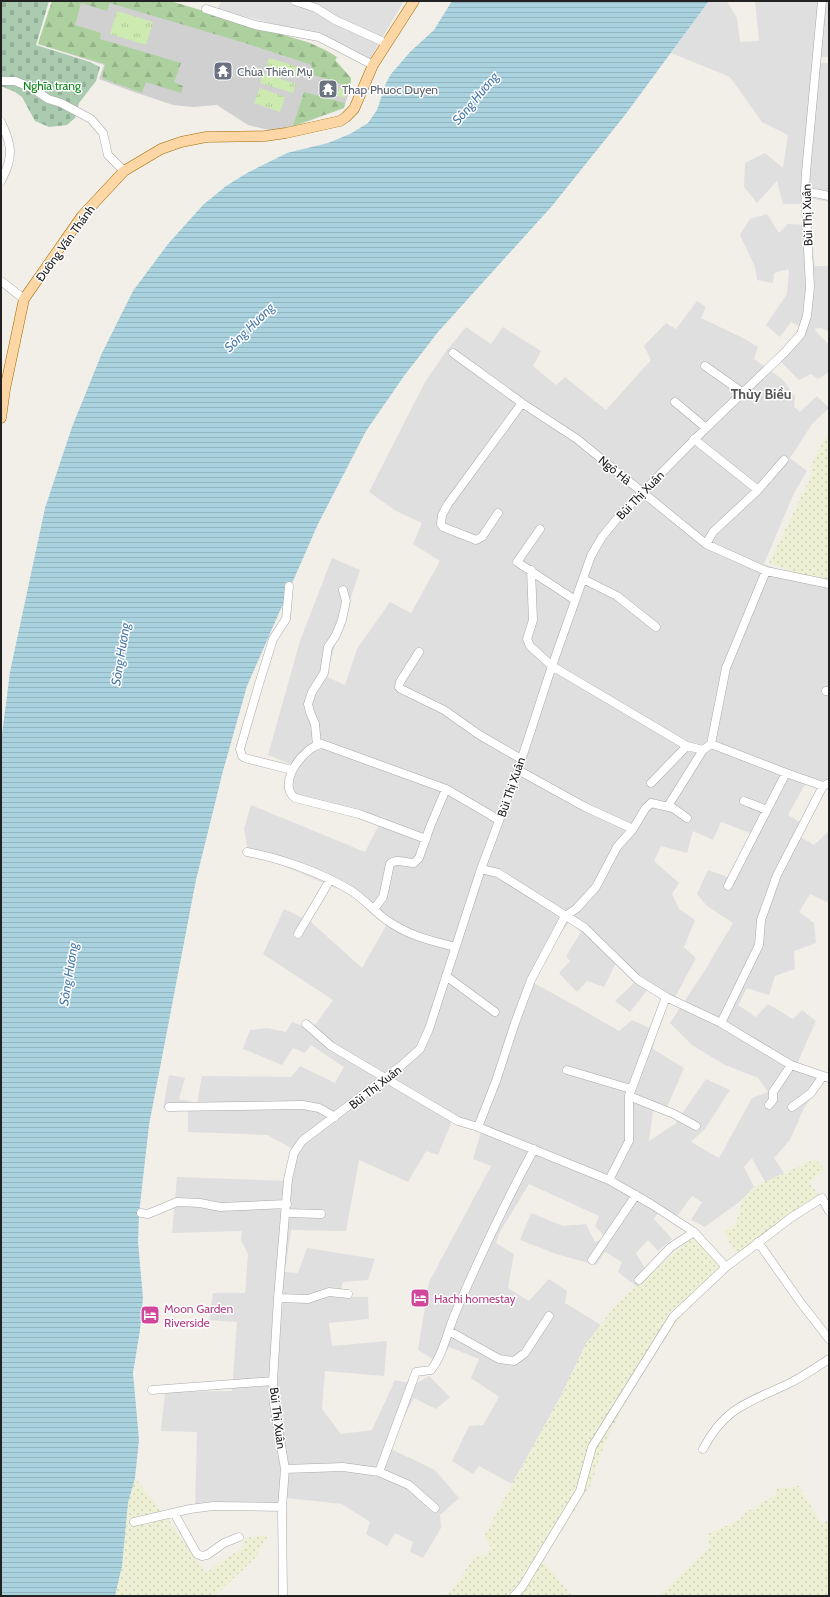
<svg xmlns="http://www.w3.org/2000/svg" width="830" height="1597" font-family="Cabin,sans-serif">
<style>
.residential{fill:#e0dfdf;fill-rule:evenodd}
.religious{fill:#d0d0d0}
.farmland{fill:url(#farmland-dots)}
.grass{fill:url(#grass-tufts)}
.forest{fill:url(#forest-firs)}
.cemetery{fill:url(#cemetery-stones)}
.water{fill:url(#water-rules)}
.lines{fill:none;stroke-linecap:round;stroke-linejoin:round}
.minor-casing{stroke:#a9a9a9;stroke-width:9}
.major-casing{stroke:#a06b00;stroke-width:11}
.minor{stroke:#fff;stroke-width:8}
.major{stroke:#fcd6a4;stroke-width:10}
.labels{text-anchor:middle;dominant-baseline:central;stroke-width:3;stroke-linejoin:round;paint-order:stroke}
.worship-label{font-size:12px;fill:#5b616d;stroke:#fff;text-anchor:start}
.park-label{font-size:12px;fill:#0c8416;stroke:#fff}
.street-label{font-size:12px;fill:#222;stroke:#fff}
.hotel-label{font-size:12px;fill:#b23c85;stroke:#fff;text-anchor:start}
.water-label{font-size:13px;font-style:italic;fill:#4a7aab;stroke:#fff}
.quarter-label{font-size:14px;font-weight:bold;fill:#555;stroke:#fff}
</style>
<defs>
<pattern id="farmland-dots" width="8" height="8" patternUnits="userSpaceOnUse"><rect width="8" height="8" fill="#eef0d5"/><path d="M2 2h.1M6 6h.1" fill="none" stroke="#ccceb7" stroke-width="1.8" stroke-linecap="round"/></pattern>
<pattern id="grass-tufts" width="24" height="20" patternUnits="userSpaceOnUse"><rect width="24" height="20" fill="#cdebb0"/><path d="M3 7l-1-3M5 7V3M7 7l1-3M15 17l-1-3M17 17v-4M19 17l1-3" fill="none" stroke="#b0c997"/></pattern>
<pattern id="forest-firs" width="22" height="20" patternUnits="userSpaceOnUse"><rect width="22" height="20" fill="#add19e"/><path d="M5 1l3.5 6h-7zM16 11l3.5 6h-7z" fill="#95b388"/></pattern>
<pattern id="cemetery-stones" width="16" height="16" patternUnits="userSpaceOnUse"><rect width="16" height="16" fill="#aacbaf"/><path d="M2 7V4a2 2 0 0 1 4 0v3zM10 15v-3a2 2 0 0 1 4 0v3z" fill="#92ae96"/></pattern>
<pattern id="water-rules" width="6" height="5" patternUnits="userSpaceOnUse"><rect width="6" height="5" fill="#aad3df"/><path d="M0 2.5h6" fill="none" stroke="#92b5bf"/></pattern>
</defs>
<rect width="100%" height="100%" fill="#f2efe9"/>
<path class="residential" d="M222,1H404L366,65L327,38L217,9Z
M709,1H727L737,18L740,42L759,41L755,1H829V57H816V63H829V202L809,198L808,204H783L777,181L757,203L744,187L745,163L765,153L783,168L788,135L762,122L730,77L671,53Z
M767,214L779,233L788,224L809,225L815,266H829V332L821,328L814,329L829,345V372L818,379L811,374L799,380L781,362L804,329L791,322L780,337L766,325L787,294L789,269L774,273L773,283L757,280L755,267L740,235L750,219Z
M697,301L706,307L701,318L745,339L758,347L754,359L782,379L795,396L794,407L800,412L817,396L829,408L812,424L790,458L807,471L794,493L764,564L813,582L829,585V788L807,781L788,815L801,823L796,834L814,845L829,831V903L810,894L799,912L814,923L816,943L794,951L795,969L775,976L769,995L747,988L738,1005L756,1017L768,1004L793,1019L802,1010L816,1021L796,1066L825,1079L804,1108L790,1140L774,1158L784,1173L765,1182L752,1158L744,1167L754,1187L743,1199L705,1227L691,1220L702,1202L692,1196L675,1219L660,1210L654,1219L672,1239L658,1251L648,1240L636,1253L649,1275L636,1286L618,1272L622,1262L605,1252L596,1265L556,1254L520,1240L531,1213L563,1226L586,1224L595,1242L606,1238L595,1226L599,1216L529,1184L500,1232L496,1243L514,1254L508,1288L529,1301L549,1279L567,1291L565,1303L601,1325L586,1344L561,1396L512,1484L479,1466L473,1474L452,1461L469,1426L483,1425L499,1397L471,1378L479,1359L449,1347L439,1363L418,1350L429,1282L491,1166L473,1159L481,1132L452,1121L438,1155L426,1151L408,1182L359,1160L346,1231L291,1230L285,1272L298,1273L307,1248L375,1259L368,1280L343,1282L339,1297H368L369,1319L329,1323L332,1346L387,1341L384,1376L325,1371L322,1409L341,1434L372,1430L395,1380L416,1384L429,1376L450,1397L436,1409L414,1398L402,1421L391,1449L435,1470L459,1498L440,1515L441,1528L423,1558L410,1552L413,1542L395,1533L387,1546L366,1534L370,1522L342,1504L287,1498L284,1510L195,1509L197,1432L161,1431L165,1392L232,1391L237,1322L209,1320L213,1293H245L248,1254L241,1240L242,1231L172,1233L177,1177L289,1181L297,1151L267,1135L188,1132V1111L163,1108L169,1075L185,1078L179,1099L197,1103L202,1076L291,1077L300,1066L335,1083L344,1067L311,1045L305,1053L293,1048L282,1065L243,1049L250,1030L267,1028L286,1032L292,1022L312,1029L333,1000L263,954L284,909L311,922L362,968L391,917L340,890L248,851L244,829L251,805L365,852L380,823L288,798L295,766L268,755L300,641L332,558L360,570L325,676L345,685L357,649L390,602L411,613L440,561L413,544L422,523L396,511L369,492L425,382L447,350L466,327L491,344L503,327L541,351L533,366L556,385L565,377L606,410L651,360L644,346L666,323L676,329ZM721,822L753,834L730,878L708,870L697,894L707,906L733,923L705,970L670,1023L692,1045L723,1064L758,1078L768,1092L752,1098L719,1158L691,1142L705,1129L730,1090L706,1079L675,1124L649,1141L653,1111L665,1112L684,1068L653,1049L656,1031L632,1020L619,1031L574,1005L532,982L537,968L569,922L581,932L566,956L570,961L559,973L577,992L587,981L604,987L617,961L637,980L615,1001L630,1012L649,988L673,1001L696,958L684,947L695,920L679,909L672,894L679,883L654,861L661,846L687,853L693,831L713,840Z"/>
<path class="religious" d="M52,1H170L310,43L327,51L337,57L335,60L351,78V85L344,108L287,129L269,130L248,125L217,105L193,107L173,105L131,91L99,79L104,65L38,44Z"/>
<path class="farmland" d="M829,430V580L796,573L769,563L812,474L810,468Z
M815,1159L825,1170L809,1183L824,1201L754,1246L735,1253L724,1232L736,1223L743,1199L754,1187Z
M693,1237L726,1271L693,1303L672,1328L632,1390L605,1442L591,1484L543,1561L572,1596H444L453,1589L475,1556L485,1555L491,1547L484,1537L506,1495L561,1396L586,1344L615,1306L657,1267Z
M135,1478L168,1519L206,1573L226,1558L242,1549L245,1538L268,1535L256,1557L215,1596H115L122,1566L128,1503Z
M799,1486L821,1524L829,1520V1596H658L710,1547L708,1534L740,1520L745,1513L776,1495V1489Z"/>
<path class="grass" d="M117,11L153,22L146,45L110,34Z
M269,58L302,68L299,77L266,67Z
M263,73L296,84L293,93L260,83Z
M260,88L285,97L280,112L254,103Z
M339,88L347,90L345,98L337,96Z"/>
<path class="forest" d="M52,1H170L310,43L327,51L337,57L335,60L351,78L350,87L310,74L312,65L245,43L110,3L107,11L81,3L75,25L101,33L100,39L181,63L174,82L183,86L181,93L146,82L142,93L102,78L105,64L38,44Z
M304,92L345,103L344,108L293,126Z"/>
<path class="cemetery" d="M1,1H49L36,45L90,62L100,67L96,81L79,103L75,118L67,125L49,127L35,121L22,97L15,92L1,86Z"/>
<path class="water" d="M452,1H709L625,115L552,206L438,332L404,376L366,431L318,524L247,686L223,771L196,880L149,1125L139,1214L138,1242L143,1298L140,1330L133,1373L139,1440L135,1478L128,1503L122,1566L115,1596H1V742L10,672L45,508L72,427L102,353L133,291L168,244L203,205L226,186L247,173L287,153L328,143L350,134L368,123L377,110L386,83L391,74L411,51L434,30Z"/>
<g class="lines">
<g class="minor-casing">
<path id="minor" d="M295,1L316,8L335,20L386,43
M206,9L255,25L319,37L373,65
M1,81H15L32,88L48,99L61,103L91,119L103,133L108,155L124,171
M1,122C12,145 14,157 1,181
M805,191L829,196
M1,281L24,299
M453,353L522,403L577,439L706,544L766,571L829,584
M705,366L742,392
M675,402L706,428
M694,439L758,490
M498,513L482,537L476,540L443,527L441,524L442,515L448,504L522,403
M540,529L517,562L575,600
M706,544L713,532L758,490L784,460
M531,570L533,620L527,639L530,646L552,666L687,746L703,750L711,744L786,773L823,786L829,783
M583,579L617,596L656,627
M289,586L286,619L273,639L259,684L240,749L242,756L245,758L292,770
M419,652L400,682L399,687L401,689L444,710L478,734L521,759
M826,691H829
M711,744L726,668L766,571
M317,745L315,724L310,712L308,704L312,692L324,673L328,647L336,635L342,620L346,601L343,590
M518,770L585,807L633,829
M651,783L687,746
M744,801L767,810
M668,806L703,750
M426,839L359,814L295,798C276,784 304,746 322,744L446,789L499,820
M247,852C280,858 322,873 350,890C363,898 373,910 385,919C409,936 428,940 455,947
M481,869L498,873L585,928L637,979L666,997L629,1096V1141L609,1180
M728,886L786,773
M374,909L383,897L390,864C397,858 405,863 414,863L419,858L430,827L446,789
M298,934L330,880
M446,976L495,1012
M666,997L721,1023L791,1065L829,1078
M721,1023L759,945L761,920L777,875L823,786
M306,1024L331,1046L458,1121L478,1127L609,1180L651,1204L694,1232L726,1267
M567,1070L631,1089
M629,1096L674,1114L696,1126
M769,1105L773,1100V1092L791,1065
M169,1107L303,1105L319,1108L335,1117
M792,1107L811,1093L823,1076
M478,1127L496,1081L515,1023L531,980L565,916L576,909L596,887L617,847L633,829L645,809L651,803L673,808L687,818
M141,1213L148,1214L177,1202L200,1203L220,1207L287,1204
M286,1213L321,1214
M758,1242L801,1303L829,1339
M592,1260L636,1195
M639,1280L671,1247L694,1232
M278,1298L308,1299L329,1292L348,1294
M449,1331L499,1359L514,1361L525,1353L549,1316
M152,1390L273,1381
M703,1449C726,1405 751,1402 792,1382C805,1375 817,1367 829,1359
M285,1469L343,1467L379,1472L416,1372L431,1370C444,1353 448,1329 457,1309C481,1254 506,1201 534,1149
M379,1472L409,1485L435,1508
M174,1513L197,1554L202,1556L207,1555L224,1543L239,1537
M134,1522L190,1509L213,1506L282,1507
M283,1596L282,1507L285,1469L274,1404L273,1381L278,1298L288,1179L294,1153L302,1141L402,1065L420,1049L429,1029L481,869L518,770L552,666L591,556L602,537L620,515L706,428L785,352L801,334L807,316L810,287L805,191L806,172L822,1
M514,1596L522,1587L580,1491L592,1447L673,1317L726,1267L792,1217L822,1198L829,1211"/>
</g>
<g class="major-casing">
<path id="major" d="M1,418L5,389L24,299L82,216L124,171L161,149L181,142L206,137L265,136L286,133L340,121L346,117L354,109L373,65L414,1"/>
</g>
<use href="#minor" class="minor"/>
<use href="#major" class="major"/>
</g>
<defs>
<g id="temple-square" transform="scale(1)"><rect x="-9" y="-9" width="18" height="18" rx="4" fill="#6b7280" stroke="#fff"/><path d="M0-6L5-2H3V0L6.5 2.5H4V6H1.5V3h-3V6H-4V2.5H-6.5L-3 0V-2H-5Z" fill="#fff"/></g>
<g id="hotel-square" transform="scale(1)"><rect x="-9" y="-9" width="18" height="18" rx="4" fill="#d1479c" stroke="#fff"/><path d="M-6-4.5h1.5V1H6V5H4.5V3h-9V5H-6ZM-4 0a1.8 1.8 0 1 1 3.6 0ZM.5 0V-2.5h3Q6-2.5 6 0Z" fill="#fff"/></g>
</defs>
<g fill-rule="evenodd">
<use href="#temple-square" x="223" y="71"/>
<use href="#temple-square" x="328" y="89"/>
<use href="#hotel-square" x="420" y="1298"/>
<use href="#hotel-square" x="150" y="1315"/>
</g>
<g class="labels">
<g class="worship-label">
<text x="237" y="71">Chùa Thiên Mụ</text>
<text x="342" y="89">Thap Phuoc Duyen</text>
</g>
<g class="park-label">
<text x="52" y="85">Nghĩa trang</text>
</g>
<g class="street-label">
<text transform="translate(807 215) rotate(-92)">Bùi Thị Xuân</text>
<text transform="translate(65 243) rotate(-54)">Đường Văn Thánh</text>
<text transform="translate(615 470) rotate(39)">Ngô Hà</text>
<text transform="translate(640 495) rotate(-46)">Bùi Thị Xuân</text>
<text transform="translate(511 787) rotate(-71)">Bùi Thị Xuân</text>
<text transform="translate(375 1087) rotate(-38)">Bùi Thị Xuân</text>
<text transform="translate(278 1418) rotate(83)">Bùi Thị Xuân</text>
</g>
<g class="hotel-label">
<text x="434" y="1298">Hachi homestay</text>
<text x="164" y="1308">Moon Garden<tspan x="164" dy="14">Riverside</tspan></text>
</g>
<g class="water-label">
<text transform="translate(475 98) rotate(-50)">Sông Hương</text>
<text transform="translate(249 327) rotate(-44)">Sông Hương</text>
<text transform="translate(120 654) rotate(-81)">Sông Hương</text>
<text transform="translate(68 974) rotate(-81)">Sông Hương</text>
</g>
<g class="quarter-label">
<text x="761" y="394">Thủy Biều</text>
</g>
</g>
<rect width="830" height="1597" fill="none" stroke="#222222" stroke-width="4"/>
</svg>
